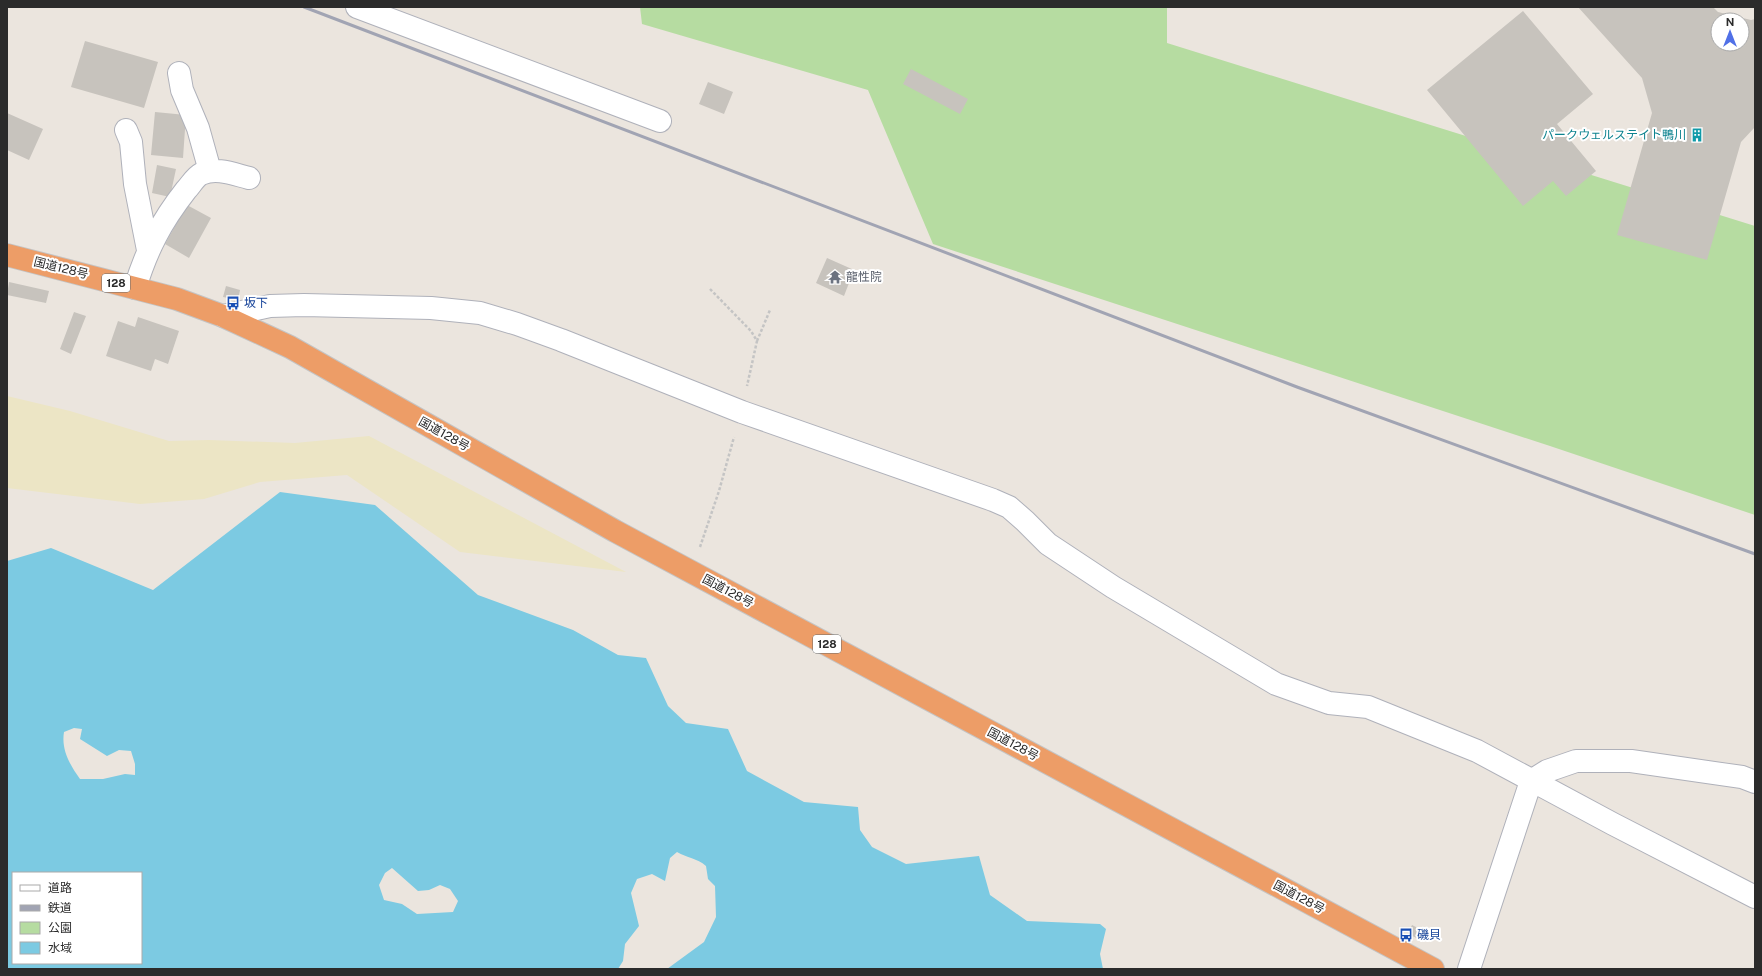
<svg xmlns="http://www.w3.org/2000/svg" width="1762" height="976" font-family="'Public Sans','Noto Sans JP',sans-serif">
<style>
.green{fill:#b6dca1}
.sand{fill:#ece5c5}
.water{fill:#7ccae2;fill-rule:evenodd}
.building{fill:#c7c3bd;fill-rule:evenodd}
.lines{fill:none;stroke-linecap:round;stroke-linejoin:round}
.minor-casing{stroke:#afb1ba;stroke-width:24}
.highway-casing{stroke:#c4c4c4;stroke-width:24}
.path{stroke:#c4c4c4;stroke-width:2.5;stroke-dasharray:3 2;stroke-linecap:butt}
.minor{stroke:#fff;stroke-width:22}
.highway{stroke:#ed9d67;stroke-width:22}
.rail{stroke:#a1a4b3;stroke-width:3}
.labels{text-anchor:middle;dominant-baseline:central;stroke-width:4;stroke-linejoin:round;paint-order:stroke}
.shield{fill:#fff;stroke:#6b6b6b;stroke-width:1}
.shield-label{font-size:11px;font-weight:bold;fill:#2b2b2b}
.culture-label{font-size:12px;fill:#0d838f;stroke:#fff;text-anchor:end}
.street-label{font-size:12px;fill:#2b2b2b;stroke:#fff}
.worship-label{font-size:12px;fill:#5b616d;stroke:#fff;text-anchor:start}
.transit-label{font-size:12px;fill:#164399;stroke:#fff;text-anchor:start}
</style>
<rect width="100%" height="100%" fill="#ebe5de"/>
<path class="green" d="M640,7H1167V43L1755,226V515L1550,446L933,244L868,90L642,24Z"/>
<path class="sand" d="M7,396L70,411L169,441L209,440L295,443L369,436L626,572L460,552L347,475L260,482L204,499L140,504L7,488Z"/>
<path class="water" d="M280,492L375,505L478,595L573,630L618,655L646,658L668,706L686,723L728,729L747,771L804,802L858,807L860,830L872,847L906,864L979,856L990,895L1027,921L1100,924L1106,929L1100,954L1103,969H667L704,942L716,917L715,886L708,879L706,866C697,858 687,858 677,852L670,858L665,881L652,874L637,879L631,893L639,926L625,944L623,961L618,969H7V561L51,548L153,590ZM74,728L82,729L80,739L107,756L119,750L131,751L135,764V775L125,774L103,779H80C70,765 61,750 64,732ZM392,868L418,891L429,890L440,885L450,889L458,901L453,912L417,914L402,904L384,900L379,885L385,873ZM13,873H141V963H13Z"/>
<path class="building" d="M1578,7H1713L1718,12L1751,20L1755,19V127L1741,142L1707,260L1617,235L1652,113L1642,78ZM1718,20H1742V44H1718Z
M1523,11L1593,94L1557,124L1596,171L1566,196L1553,181L1523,206L1427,90Z
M85,41L158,62L144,108L71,87Z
M911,69L968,99L960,114L903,84Z
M708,82L733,92L724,114L699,104Z
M155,112L186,115L183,158L151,155Z
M7,113L43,129L29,160L7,150Z
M157,165L176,169L170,197L152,193Z
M187,205L211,218L189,258L165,244Z
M827,258L854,270L844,296L816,283Z
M9,282L49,291L46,303L7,295Z
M226,286L240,290L238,300L223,297Z
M74,312L86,316L71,354L60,349Z
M138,317L179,331L168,364L155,359L151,371L106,356L118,321L135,327Z
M1412,925L1426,932L1421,940L1408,934Z"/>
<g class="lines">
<g class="minor-casing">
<path id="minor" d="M357,7L660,121
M179,73L182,90L198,128L210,171
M126,130L131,142L135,184L148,250
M135,288C147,249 161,222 186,190C190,186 195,177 201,174C216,167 233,174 249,178
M223,316L270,306L304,305L431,308L480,313L517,324L561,340L742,412L993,500L1009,507L1025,521L1048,544L1113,587L1276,684L1329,703L1368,707L1477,751L1613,824L1755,897
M1469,969L1531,781L1547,771L1576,761H1631L1742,777L1755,782"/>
</g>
<g class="highway-casing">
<path id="highway" d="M7,255L177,299L223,316L290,347L615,531L1433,969"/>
</g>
<path class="path" d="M710,289L751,331L757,341L747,386
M757,341L770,310
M700,547L719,491L734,437"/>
<use href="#minor" class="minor"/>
<use href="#highway" class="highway"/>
<path class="rail" d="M304,7L1297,387L1755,554"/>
</g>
<defs>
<g id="building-bare" transform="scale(1.08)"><path d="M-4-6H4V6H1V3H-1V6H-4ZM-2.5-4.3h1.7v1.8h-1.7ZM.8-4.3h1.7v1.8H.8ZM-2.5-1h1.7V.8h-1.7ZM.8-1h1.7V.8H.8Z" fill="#0f9aa8" stroke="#fff" stroke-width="2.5" paint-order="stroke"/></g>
<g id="temple-bare" transform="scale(1.08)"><path d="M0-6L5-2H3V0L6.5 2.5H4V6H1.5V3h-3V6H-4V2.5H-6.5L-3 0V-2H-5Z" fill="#6b7280" stroke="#fff" stroke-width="2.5" paint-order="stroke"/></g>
<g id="bus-bare" transform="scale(1.08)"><path d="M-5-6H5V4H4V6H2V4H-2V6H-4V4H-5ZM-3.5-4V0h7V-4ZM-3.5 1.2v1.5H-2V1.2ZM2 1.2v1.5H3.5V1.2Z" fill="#1a4fb4" stroke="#fff" stroke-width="2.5" paint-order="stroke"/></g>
</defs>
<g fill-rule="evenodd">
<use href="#building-bare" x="1697" y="135"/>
<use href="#temple-bare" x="835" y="277"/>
<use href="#bus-bare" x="233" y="303"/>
<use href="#bus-bare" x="1406" y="935"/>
</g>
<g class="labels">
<g class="shield">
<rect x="102" y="274" width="28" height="18" rx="3"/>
<rect x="813" y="635" width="28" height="18" rx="3"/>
</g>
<g class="shield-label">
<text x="116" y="283">128</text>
<text x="827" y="644">128</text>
</g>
<g class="culture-label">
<text x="1686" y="135">パークウェルステイト鴨川</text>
</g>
<g class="street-label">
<text transform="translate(61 268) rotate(14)">国道128号</text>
<text transform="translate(444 434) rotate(29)">国道128号</text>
<text transform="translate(728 591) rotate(28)">国道128号</text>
<text transform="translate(1013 744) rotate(28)">国道128号</text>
<text transform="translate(1299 897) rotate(28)">国道128号</text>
</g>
<g class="worship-label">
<text x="846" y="277">龍性院</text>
</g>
<g class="transit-label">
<text x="244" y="303">坂下</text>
<text x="1417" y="935">磯貝</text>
</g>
</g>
<rect width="1762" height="976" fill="none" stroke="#2b2b2b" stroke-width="16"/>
<rect x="12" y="872" width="130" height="92" fill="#ffffff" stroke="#aaaaaa"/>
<rect x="20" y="885" width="20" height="6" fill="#ffffff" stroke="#aaaaaa"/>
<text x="48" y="892" font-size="12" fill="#2b2b2b">道路</text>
<rect x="20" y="905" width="20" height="6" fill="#a1a4b3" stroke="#aaaaaa"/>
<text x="48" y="912" font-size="12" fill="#2b2b2b">鉄道</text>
<rect x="20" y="922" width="20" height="12" fill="#b6dca1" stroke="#aaaaaa"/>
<text x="48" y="932" font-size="12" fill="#2b2b2b">公園</text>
<rect x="20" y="942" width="20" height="12" fill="#7ccae2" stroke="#aaaaaa"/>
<text x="48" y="952" font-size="12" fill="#2b2b2b">水域</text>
<g transform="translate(1730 32)"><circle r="19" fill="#ffffff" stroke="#aaaaaa"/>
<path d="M0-3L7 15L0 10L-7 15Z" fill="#5070e7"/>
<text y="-6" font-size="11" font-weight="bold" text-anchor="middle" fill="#2b2b2b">N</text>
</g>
</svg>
